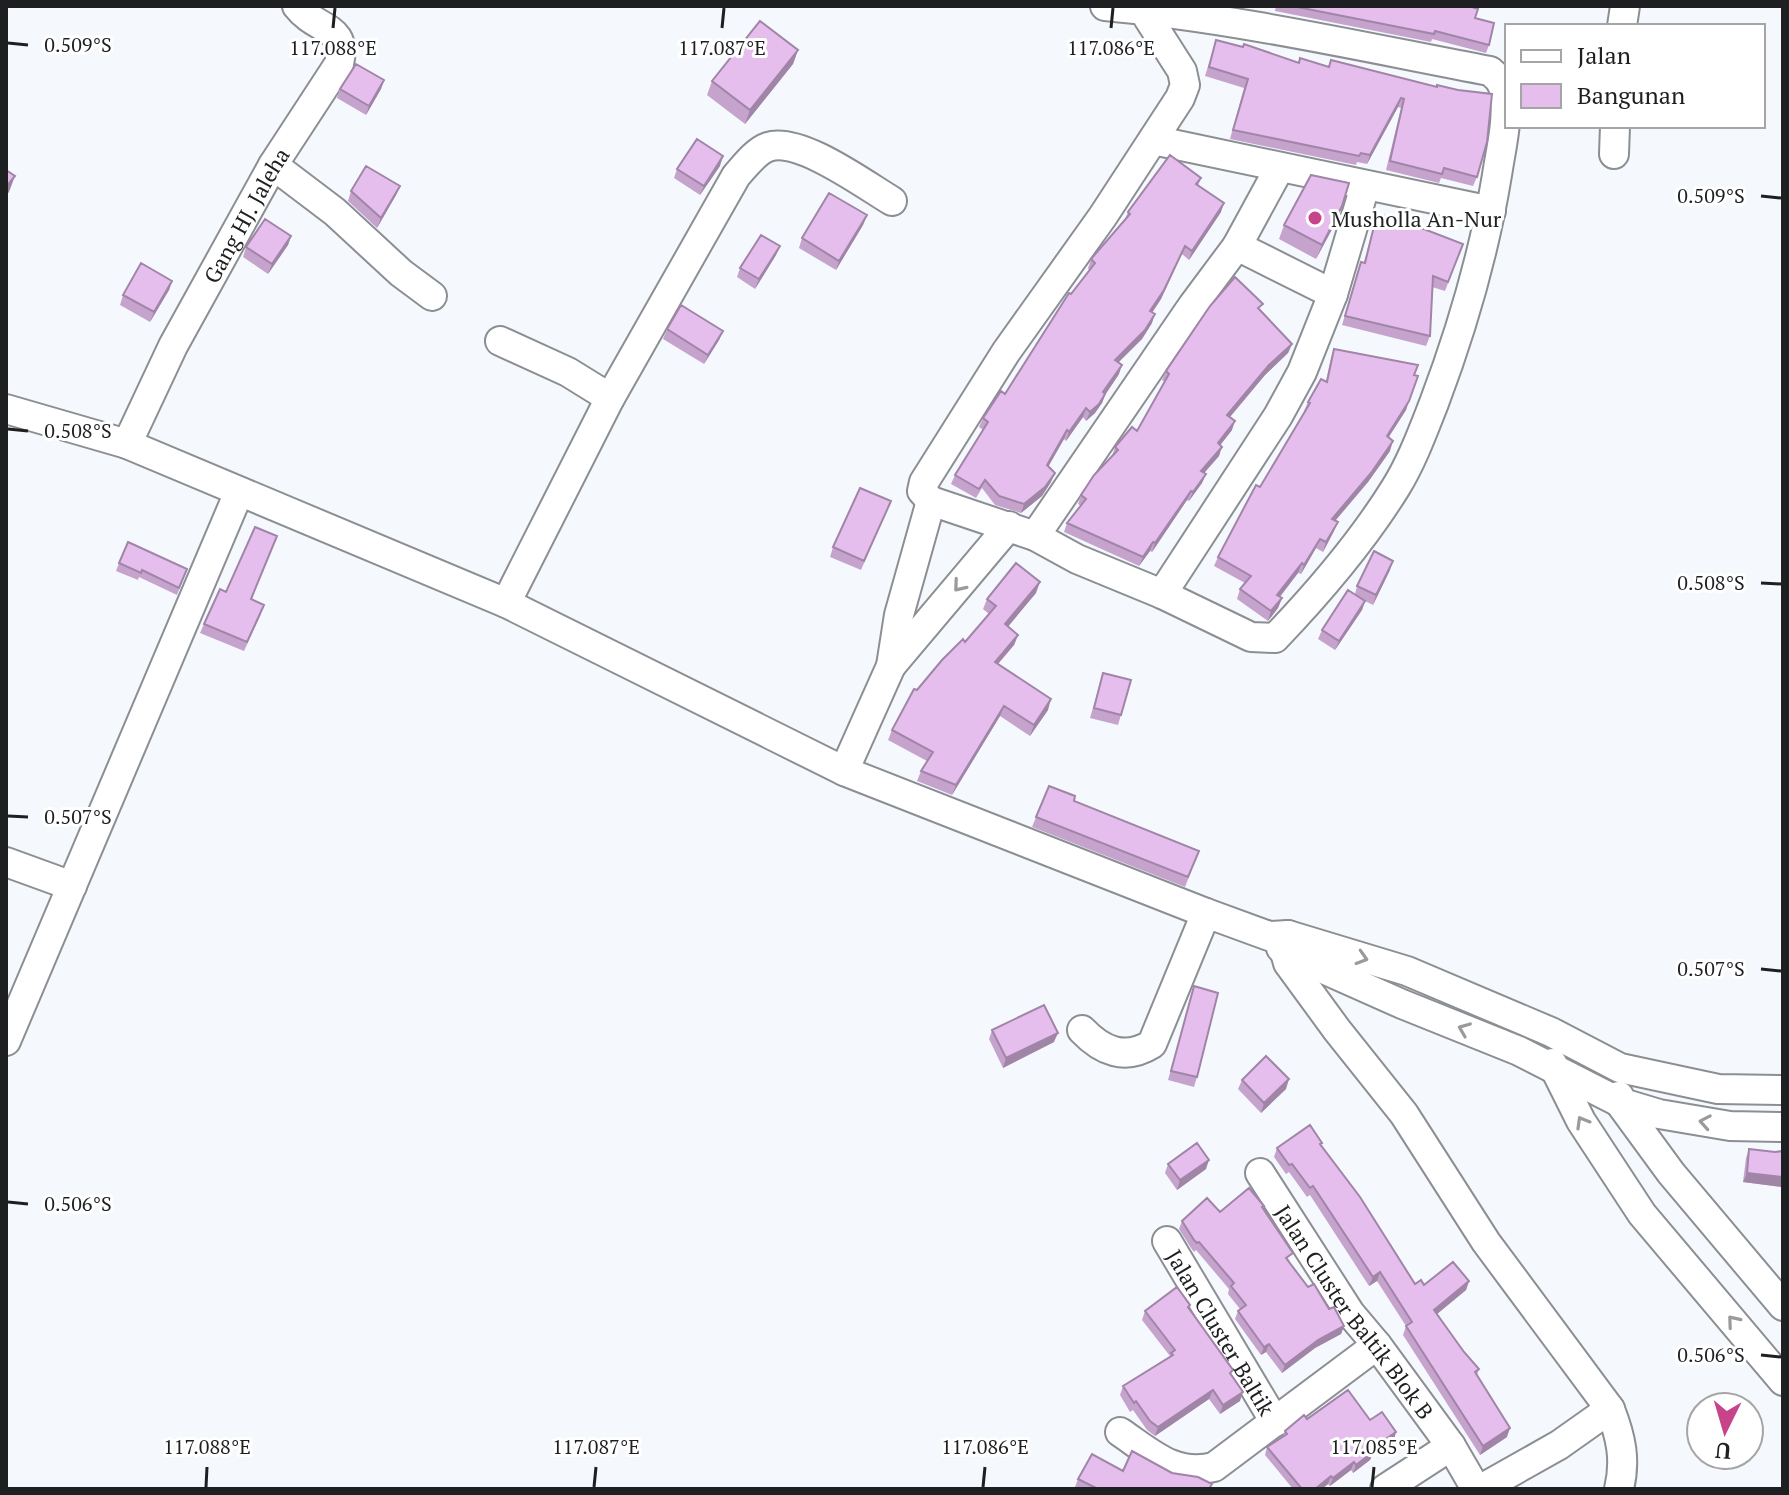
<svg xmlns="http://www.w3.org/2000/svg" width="1789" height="1495" font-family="'PT Serif',serif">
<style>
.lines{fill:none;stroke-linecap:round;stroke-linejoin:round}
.street-casing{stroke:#8b8f93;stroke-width:32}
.street{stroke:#fff;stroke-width:28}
.wall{fill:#c5a3cd}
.shaded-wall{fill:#a085a7}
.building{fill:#e5beee;stroke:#a085a7;stroke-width:2}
.oneway{stroke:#9a9a9b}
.ticks{fill:none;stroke:#1e1f21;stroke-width:3}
.poi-dot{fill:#c7448a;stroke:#fff;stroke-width:3}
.labels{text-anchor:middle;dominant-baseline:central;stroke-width:6;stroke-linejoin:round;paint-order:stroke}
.street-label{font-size:22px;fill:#1e1f21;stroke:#fff}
.poi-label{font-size:22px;fill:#1e1f21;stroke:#fff;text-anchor:start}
.ticks-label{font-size:20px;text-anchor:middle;fill:#1e1f21;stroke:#fff;stroke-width:6;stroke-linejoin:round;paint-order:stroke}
</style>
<rect width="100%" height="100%" fill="#f5f9fe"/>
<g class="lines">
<g class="street-casing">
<g id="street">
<path d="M1105,6C1235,18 1363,47 1490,71C1497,77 1502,81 1504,91C1509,118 1501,148 1497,175C1484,254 1462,329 1434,403C1423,431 1412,461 1396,487C1362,542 1320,591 1275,638L1251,637L1162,594L1077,559L1035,536L931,501L922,491L924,482L1006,352L1103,216L1180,98L1185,85L1182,71L1143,10"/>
<path d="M1622,26L1625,6"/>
<path d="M1153,140L1491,211"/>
<path d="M1614,154L1615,126"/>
<path d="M273,165L335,212L401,273L432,296"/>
<path d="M1237,246L1333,294"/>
<path d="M500,341L568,372L610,398"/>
<path d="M6,409L127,444L506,603L844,771L1206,913L1269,936L1288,935L1407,971L1551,1032L1620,1068L1718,1089L1783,1090"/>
<path id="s1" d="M127,444L173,346L273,165L339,64C348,24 317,32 297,6"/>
<path d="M1035,536L1193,305L1237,246L1280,167"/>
<path d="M1162,594L1278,416L1302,372L1333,294L1365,186"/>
<path d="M506,603L610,398L736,176C744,167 756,151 768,147C799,136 865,185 892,201"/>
<path d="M891,666L1009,526"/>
<path d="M844,771L891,666L899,615L931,501"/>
<path d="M6,862L72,886"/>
<path d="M1288,935L1285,952L1288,963L1337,1030L1404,1114L1486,1242L1610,1409C1621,1437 1626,1460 1619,1489"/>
<path d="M1281,948L1285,952L1402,1004L1519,1051L1619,1102L1659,1114L1730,1126L1783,1127"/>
<path d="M1082,1030C1102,1051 1125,1061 1152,1044L1206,913"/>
<path d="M6,1041L239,492"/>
<path d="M1552,1063L1581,1121L1642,1214L1783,1381"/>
<path d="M1619,1096V1102L1671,1173L1783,1306"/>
<path id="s2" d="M1260,1173L1350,1313L1377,1345L1451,1446L1476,1489"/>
<path id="s3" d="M1167,1241L1275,1422"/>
<path d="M1120,1432C1151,1453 1175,1477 1214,1467L1377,1345"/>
<path d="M1385,1489L1451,1446"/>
<path d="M1481,1489L1559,1445L1610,1409"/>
</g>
</g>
<use href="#street" class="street"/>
</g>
<path class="wall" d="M1276,6H1450L1475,18L1489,45L1486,53L1432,39L1431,42L1275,11Z
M1216,40L1299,63L1437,87L1477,177L1473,186L1441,178L1439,183L1386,170L1401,108L1398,107L1367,164L1357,162L1356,165L1230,139L1244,88L1205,76Z
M798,50L793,64L745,124L707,95L712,81Z
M384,80L381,89L366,115L337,98L340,89Z
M720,166L700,195L674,178L677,169Z
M1201,178L1198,186L1221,212L1189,260L1182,254L1161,299L1152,313V323L1142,339L1118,362L1119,374L1105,395L1102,403L1095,413L1086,421L1083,417L1066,441L1064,439L1048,467L1051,482L1042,496L1021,513L995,505L982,488L976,498L951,484L955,475L983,430L979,427L983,418L1005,394L1071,294L1089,270L1088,268L1091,259L1125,219L1128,212Z
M400,186L396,195L377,228L348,201L351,191Z
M1342,206L1337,220L1316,259L1279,239L1284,225Z
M1377,214L1416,226L1463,244L1445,291L1432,287L1430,336L1426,346L1342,325L1358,271L1361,262H1364Z
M867,215L863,225L836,270L799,248L802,238Z
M291,236L288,245L268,274L243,257L246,247Z
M780,246L776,255L755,289L737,277L740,268Z
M172,281L169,290L150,322L120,305L123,295Z
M1260,311L1292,344L1288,353L1265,375L1230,417L1232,430L1220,445L1219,456L1204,473L1206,474L1202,483L1189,501L1187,500L1152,552L1150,551L1139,566L1064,532L1067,523L1081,506L1078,504L1081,495L1112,456L1115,447L1137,431L1165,382L1162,380L1166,371Z
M667,329L723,331L719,340L704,364L663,339Z
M1334,349L1414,375L1406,410L1388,438L1390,451L1368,482L1335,521L1334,531L1323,552L1316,548L1301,574L1298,573L1280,597L1282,598L1278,608L1268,621L1237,599L1240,589L1245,583L1214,566L1218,557L1305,412L1304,411L1308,402L1326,381L1331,358Z
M891,501L861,570L830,557L833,547Z
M119,563L187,569L177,595L139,577L138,580L116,571Z
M1390,570L1373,605L1365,601L1362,610L1335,650L1318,639L1322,630L1355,594L1357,586Z
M226,592L251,599L261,614L244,651L200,633L204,624Z
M1036,593L1008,626L1018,635L1014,645L998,664L1048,710L1030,736L1000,716L952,795L917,781L921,771L927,761L888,740L892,730L917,690L965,642L989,614L983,609L987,599Z
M1103,673L1121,715L1118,725L1090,718Z
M1036,817L1199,851L1185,887L1032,827Z
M1194,986L1197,1077L1194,1087L1168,1080Z
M992,1030L1054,1042L1003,1068L989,1039Z
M1242,1080L1286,1089L1261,1113L1238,1089Z
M1322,1143L1321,1146L1415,1284L1424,1285L1469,1281L1466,1290L1437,1314L1464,1352L1479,1369L1477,1375L1507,1437L1480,1455L1403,1335L1406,1326L1377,1281L1369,1286L1310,1195L1307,1197L1289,1172L1286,1174L1274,1157L1277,1148Z
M1749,1149L1775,1152L1783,1151V1187L1743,1182L1746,1158Z
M1168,1164L1206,1169L1177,1190L1165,1173Z
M1264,1206L1263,1208L1290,1262H1289L1308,1287L1344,1326L1341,1334L1315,1348L1282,1373L1266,1352L1261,1355L1235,1319L1238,1311L1240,1309L1228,1294L1229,1289L1196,1250L1194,1252L1191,1248L1179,1229L1182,1221L1220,1212Z
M1189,1309L1231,1375L1240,1401L1220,1414L1209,1399L1155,1436L1147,1430L1133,1410L1130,1412L1120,1395L1123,1386L1170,1356L1142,1320L1145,1311Z
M1307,1419L1370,1420L1394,1440L1372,1455L1370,1460L1353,1473L1351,1470L1330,1486L1328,1484L1322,1489H1293L1265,1455L1267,1447L1282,1437L1285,1431Z
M1123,1471L1172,1473L1212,1484L1210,1489H1078L1075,1487L1078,1479Z"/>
<path class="shaded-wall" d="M798,50L793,64L745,124L750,110Z
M384,80L381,89L366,115L369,106Z
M1401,98L1398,107L1367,164L1370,155Z
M723,156L720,166L700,195L704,186Z
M15,176L9,192L6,196V187Z
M400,186L396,195L377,228L381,218Z
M1224,203L1221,212L1189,260L1192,251Z
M1342,206L1337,220L1316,259L1322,245Z
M867,215L863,225L836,270L839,261Z
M291,236L288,245L268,274L272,264Z
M780,246L776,255L755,289L759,279Z
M1185,246L1161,299L1147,320L1150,311Z
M172,281L169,290L150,322L154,312Z
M1155,314L1152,323L1142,339L1112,369L1115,360Z
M723,331L719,340L704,364L708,355Z
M1292,344L1288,353L1265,375L1224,424L1227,415L1269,365Z
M1122,365L1119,374L1105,395L1102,403L1095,413L1086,421L1090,412Z
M1409,401L1406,410L1383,446L1387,436Z
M1086,408L1083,417L1066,441L1069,432Z
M1235,421L1232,430L1215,452L1218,443Z
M1067,430L1064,439L1044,474L1047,465Z
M1393,441L1390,451L1368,482L1329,528L1332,519Z
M1222,447L1219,456L1198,480L1201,471Z
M1055,473L1051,482L1042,496L1021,513L1024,504Z
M1206,474L1202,483L1189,501L1193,492Z
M1191,491L1187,500L1152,552L1155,543Z
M1338,522L1334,531L1323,552L1326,542Z
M1320,539L1316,548L1301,574L1304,565Z
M1153,542L1150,551L1139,566L1143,557Z
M1393,561L1390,570L1373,605L1376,595Z
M1302,563L1298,573L1274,604L1277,595Z
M1040,582L1036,593L1002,634L1005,624Z
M1282,598L1278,608L1268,621L1271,611Z
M1365,601L1362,610L1335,650L1339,641Z
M1018,635L1014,645L991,672L995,662Z
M1051,699L1048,710L1030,736L1034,725Z
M1004,706L1000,716L952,795L956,785Z
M1058,1033L1054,1042L1003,1068L1006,1058Z
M1289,1079L1286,1089L1261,1113L1264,1103Z
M1209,1160L1206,1169L1177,1190L1180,1180Z
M1747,1173L1783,1177V1187L1743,1182Z
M1380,1272L1377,1281L1369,1286L1373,1277Z
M1469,1281L1466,1290L1431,1319L1434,1310Z
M1344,1326L1341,1334L1315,1348L1282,1373L1285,1365L1318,1340Z
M1269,1344L1266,1352L1261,1355L1264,1347Z
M1213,1390L1209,1399L1155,1436L1158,1427Z
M1243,1392L1240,1401L1220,1414L1223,1405Z
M1510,1428L1507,1437L1480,1455L1483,1446Z
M1396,1432L1394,1440L1372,1455L1370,1460L1353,1473L1356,1465L1371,1449Z
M1354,1462L1351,1470L1330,1486L1333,1478Z
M1331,1476L1328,1484L1322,1489H1315Z"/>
<path class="building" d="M1292,6H1469L1478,9L1475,18L1494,23L1489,45L1435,31L1434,34Z
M760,21L798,50L750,110L712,81Z
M1216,40L1243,47L1244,44L1299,63L1300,58L1329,67L1331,60L1437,87V85L1458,90L1492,94L1487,142L1477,177L1444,168L1442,174L1390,161L1404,99L1401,98L1370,155L1361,153L1359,156L1233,130L1248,79L1209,67Z
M356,64L384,80L369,106L340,89Z
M697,139L723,156L704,186L677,169Z
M1170,155L1201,178L1196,184L1224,203L1192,251L1185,246L1164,290L1150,311L1155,314L1145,330L1115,360L1122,365L1103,392L1105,394L1099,404L1090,412L1086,408L1069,432L1067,430L1047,465L1055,473L1045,487L1024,504L999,496L985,480L979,489L955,475L988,422L983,418L1001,391L1005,394L1069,293L1071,294L1095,263L1091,259L1130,214L1128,212Z
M366,166L400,186L381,218L351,191Z
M6,170L15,176L6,187Z
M1311,175L1349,183L1342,206L1322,245L1284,225Z
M829,193L867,215L839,261L802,238Z
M1377,214L1416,223V226L1463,244L1448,282L1433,276L1430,336L1345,316L1361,262L1365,263Z
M265,219L291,236L272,264L246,247Z
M761,235L780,246L759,279L740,268Z
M141,263L172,281L154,312L123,295Z
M1235,277L1263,304L1258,308L1292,344L1269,365L1227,415L1235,421L1218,443L1222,447L1201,471L1206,474L1193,492L1191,491L1155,543L1153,542L1143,557L1067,523L1086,499L1081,495L1094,475L1118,450L1115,447L1132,427L1137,431L1169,374L1166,371L1210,306Z
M681,305L723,331L708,355L667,329Z
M1334,349L1418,365L1414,375L1418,376L1409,401L1387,436L1393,441L1371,473L1332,519L1338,522L1326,542L1320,539L1304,565L1302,563L1277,595L1282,598L1271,611L1240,589L1251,576L1218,557L1256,485L1260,487L1310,403L1308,402L1321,379L1327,382Z
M860,488L891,501L864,561L833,547Z
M255,527L277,536L251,599L264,605L247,642L204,624L220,589L226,592Z
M128,542L187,569L179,588L142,570L141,573L119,563Z
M1374,551L1393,561L1376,595L1357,586Z
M1016,563L1040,582L1005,624L1018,635L995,662L1051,699L1034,725L1004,706L956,785L921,771L933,752L892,730L914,689L917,690L942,660L963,639L965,642L996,606L987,599Z
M1348,590L1365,601L1339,641L1322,630Z
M1103,673L1131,680L1121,715L1094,708Z
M1049,786L1075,796L1074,801L1199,851L1188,877L1036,817Z
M1194,986L1218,993L1197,1077L1171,1071Z
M1044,1005L1058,1033L1006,1058L992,1030Z
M1266,1056L1289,1079L1264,1103L1242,1080Z
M1310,1125L1322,1143L1320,1144L1360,1197L1415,1284L1421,1280L1424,1285L1453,1262L1469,1281L1434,1310L1464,1352L1479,1369L1475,1372L1510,1428L1483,1446L1406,1326L1412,1322L1380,1272L1373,1277L1313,1186L1310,1188L1292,1164L1289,1165L1277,1148Z
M1197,1143L1209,1160L1180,1180L1168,1164Z
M1749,1149L1775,1152L1783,1151V1177L1747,1173Z
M1249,1188L1264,1206L1262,1207L1293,1253L1286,1258L1308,1287L1314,1284L1329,1309L1334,1307L1344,1326L1318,1340L1285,1365L1269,1344L1264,1347L1238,1311L1246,1305L1231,1286L1234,1283L1199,1242L1197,1243L1194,1240L1182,1221L1207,1198L1220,1212Z
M1177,1287L1190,1305L1188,1307L1233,1370L1230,1373L1243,1392L1223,1405L1213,1390L1158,1427L1150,1421L1136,1401L1134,1403L1123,1386L1173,1355L1171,1353L1175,1350L1145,1311Z
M1348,1390L1370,1420L1382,1412L1396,1432L1371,1449L1373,1452L1356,1465L1354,1462L1333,1478L1331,1476L1315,1489H1302L1267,1447L1287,1434L1285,1431L1304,1415L1307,1419Z
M1132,1451L1172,1473L1198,1477L1212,1484L1209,1489H1098L1078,1479L1092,1454L1123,1471Z"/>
<defs><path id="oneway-chevron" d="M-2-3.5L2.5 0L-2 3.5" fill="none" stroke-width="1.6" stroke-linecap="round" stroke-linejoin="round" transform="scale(2)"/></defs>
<g class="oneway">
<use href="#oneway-chevron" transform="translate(959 586) rotate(130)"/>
<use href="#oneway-chevron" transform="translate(1362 958) rotate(17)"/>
<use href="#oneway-chevron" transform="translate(1464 1029) rotate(-158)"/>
<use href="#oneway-chevron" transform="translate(1582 1122) rotate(-120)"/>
<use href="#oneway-chevron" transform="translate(1705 1122) rotate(-170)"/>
<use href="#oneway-chevron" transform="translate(1733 1321) rotate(-130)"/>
</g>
<path class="ticks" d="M333,28L335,8M722,28L724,8M1111,28L1113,8M8,43L28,45M1761,196L1781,198M8,429L28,431M1761,583L1781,584M8,816L28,817M1761,969L1781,971M8,1202L28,1204M1761,1355L1781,1357M206,1487L207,1467M594,1487L596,1467M983,1487L985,1467M1372,1487L1374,1467"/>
<circle class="poi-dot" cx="1315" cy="218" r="8"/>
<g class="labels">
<g class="street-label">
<text stroke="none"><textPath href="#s1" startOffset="258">Gang HJ. Jaleha</textPath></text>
<text stroke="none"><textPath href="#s2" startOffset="168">Jalan Cluster Baltik Blok B</textPath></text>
<text stroke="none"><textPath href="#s3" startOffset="106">Jalan Cluster Baltik</textPath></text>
</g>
<g class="poi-label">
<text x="1331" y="218">Musholla An-Nur</text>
</g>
</g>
<g class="ticks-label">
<text x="78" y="52">0.509°S</text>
<text x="333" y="55">117.088°E</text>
<text x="722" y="55">117.087°E</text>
<text x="1111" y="55">117.086°E</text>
<text x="1711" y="203">0.509°S</text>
<text x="78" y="438">0.508°S</text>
<text x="1711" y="590">0.508°S</text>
<text x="78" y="824">0.507°S</text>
<text x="1711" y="976">0.507°S</text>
<text x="78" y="1211">0.506°S</text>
<text x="1711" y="1362">0.506°S</text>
<text x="207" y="1454">117.088°E</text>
<text x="596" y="1454">117.087°E</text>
<text x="985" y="1454">117.086°E</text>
<text x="1374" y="1454">117.085°E</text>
</g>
<rect width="1789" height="1495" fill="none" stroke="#1e1f21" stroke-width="16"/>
<rect x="1505" y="24" width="260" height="104" fill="#ffffff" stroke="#a5a5a6" stroke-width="2"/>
<rect x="1521" y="50" width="40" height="12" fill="#ffffff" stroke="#a5a5a6" stroke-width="2"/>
<text x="1577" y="64" font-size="24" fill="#1e1f21">Jalan</text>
<rect x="1521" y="84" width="40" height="24" fill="#e5beee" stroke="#a5a5a6" stroke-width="2"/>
<text x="1577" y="104" font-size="24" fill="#1e1f21">Bangunan</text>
<g transform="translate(1725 1431) rotate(185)"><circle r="38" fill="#ffffff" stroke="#a5a5a6" stroke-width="2"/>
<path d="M0-6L14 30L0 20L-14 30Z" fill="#c7448a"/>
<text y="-12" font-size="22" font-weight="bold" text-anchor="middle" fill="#1e1f21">U</text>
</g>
</svg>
